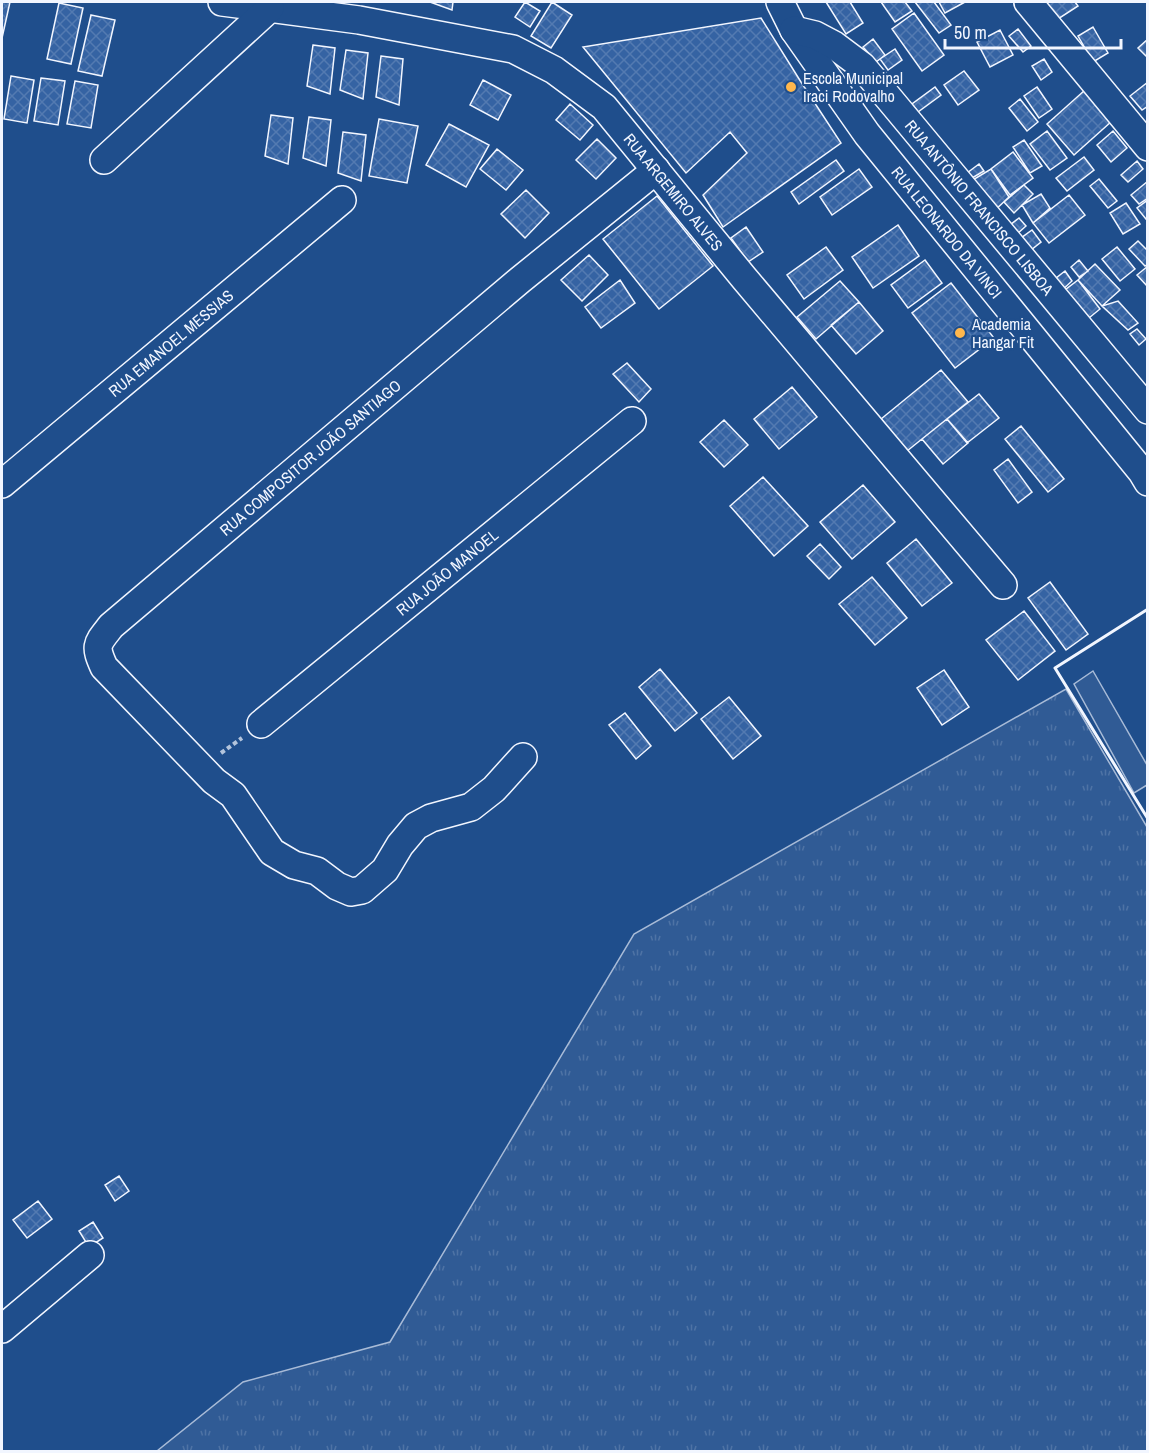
<svg xmlns="http://www.w3.org/2000/svg" width="1149" height="1453" font-family="'Archivo Narrow',sans-serif">
<style>
.grass{fill:url(#grass-tufts);stroke:#a8bbd7;stroke-width:1.5}
.built{fill:#305b95;stroke:#a8bbd7;stroke-width:1.5}
.building{fill:url(#building-cross-hatch);stroke:#f2f6ff;stroke-width:1.5}
.lines{fill:none;stroke-linecap:round;stroke-linejoin:round}
.minor-casing{stroke:#f2f6ff;stroke-width:30}
.path{stroke:#b3c4dc;stroke-width:4;stroke-dasharray:4.5 3;stroke-linecap:butt}
.minor{stroke:#1f4e8c;stroke-width:27}
.wall{stroke:#f2f6ff;stroke-width:3}
.poi-dot{fill:#ffb74d;stroke:#1f4e8c;stroke-width:2}
.labels{text-anchor:middle;dominant-baseline:central;stroke-width:4.5;stroke-linejoin:round;paint-order:stroke}
.poi-label{font-size:16px;fill:#f2f6ff;stroke:#1f4e8c;text-anchor:start}
.street-label{font-size:16px;fill:#f2f6ff;stroke:#1f4e8c}
</style>
<defs>
<pattern id="grass-tufts" width="24" height="20" patternUnits="userSpaceOnUse" patternTransform="scale(1.5)"><rect width="24" height="20" fill="#305b95"/><path d="M3 7l-1-3M5 7V3M7 7l1-3M15 17l-1-3M17 17v-4M19 17l1-3" fill="none" stroke="#4e73a5"/></pattern>
<pattern id="building-cross-hatch" width="8" height="8" patternUnits="userSpaceOnUse" patternTransform="scale(1.5)"><rect width="8" height="8" fill="#3563a3"/><path d="M0 0l8 8M0 8l8-8" fill="none" stroke="#537ab1"/></pattern>
</defs>
<rect width="100%" height="100%" fill="#1f4e8c"/>
<path class="grass" d="M1066,689L1147,827V1451H157L243,1382L390,1342L634,934Z"/>
<path class="built" d="M1093,671L1147,765V785L1134,793L1074,684Z"/>
<path class="building" d="M2,2H10L2,38Z
M430,2H453L452,10Z
M525,2L540,11L530,27L515,17Z
M552,2L572,15L551,48L531,36Z
M826,2H850L863,23L846,34Z
M881,2H905L912,11L895,22Z
M915,2H934L951,25L939,33Z
M939,2H965L945,13Z
M1046,2H1075L1078,6L1058,19Z
M59,3L83,8L71,64L47,59Z
M914,13L944,55L922,71L892,29Z
M91,15L115,20L102,76L78,71Z
M761,18L801,82L841,143L723,227L703,195L747,153L730,132L686,173L583,47Z
M1093,27L1108,53L1093,62L1078,36Z
M1018,29L1031,46L1023,52L1009,36Z
M1000,30L1013,55L990,67L977,42Z
M873,39L885,55L876,62L863,47Z
M1148,39V58L1138,48Z
M313,45L335,48L330,94L307,86Z
M895,49L902,60L888,70L880,59Z
M346,50L368,53L363,99L340,90Z
M381,56L403,59L399,105L376,97Z
M1044,59L1052,72L1041,80L1032,66Z
M964,71L979,90L958,105L944,85Z
M11,76L34,80L27,123L4,119Z
M41,78L65,81L58,125L34,121Z
M483,80L511,95L498,120L470,105Z
M75,81L98,85L91,128L67,124Z
M1148,82V106L1142,110L1130,96Z
M935,87L941,95L918,112L912,104Z
M1037,87L1052,109L1039,118L1024,96Z
M1085,90L1112,121L1074,155L1047,124Z
M1020,99L1038,122L1027,131L1009,108Z
M570,104L593,125L580,140L556,120Z
M271,115L293,118L288,164L265,156Z
M309,117L331,120L326,166L303,158Z
M379,119L418,126L407,183L369,176Z
M449,124L489,145L466,187L426,165Z
M1047,131L1067,158L1050,170L1030,144Z
M1113,131L1127,148L1111,162L1097,145Z
M343,132L366,135L361,181L338,173Z
M597,139L616,158L596,179L576,160Z
M1024,140L1042,166L1030,173L1013,147Z
M497,149L523,170L506,190L480,169Z
M1013,152L1033,178L1010,195L991,169Z
M1084,157L1094,170L1067,191L1056,178Z
M836,160L844,171L799,204L791,192Z
M1137,161L1143,169L1128,182L1121,175Z
M979,164L984,171L972,178L967,173Z
M859,169L872,187L832,215L820,197Z
M991,169L1009,197L992,213L971,181Z
M1099,179L1117,201L1108,208L1090,186Z
M1148,181V198L1139,204L1131,195Z
M1024,185L1033,194L1014,213L1004,202Z
M526,190L549,213L525,238L501,214Z
M1041,194L1050,208L1033,223L1022,205Z
M1069,195L1085,215L1049,243L1033,223Z
M657,196L713,266L659,309L603,239Z
M1148,200V218L1146,219L1137,208Z
M1126,203L1140,224L1123,234L1110,213Z
M1019,218L1026,226L1017,234L1010,225Z
M898,225L919,256L873,288L852,257Z
M746,227L763,252L748,262L731,238Z
M1032,230L1041,242L1031,250L1021,238Z
M1138,241L1148,251V264L1145,266L1129,249Z
M826,247L843,270L804,299L787,275Z
M1117,247L1135,269L1120,281L1102,259Z
M589,255L608,275L582,301L561,280Z
M925,260L942,283L908,308L891,285Z
M1079,260L1088,271L1079,277L1071,267Z
M1095,264L1120,290L1102,306L1078,280Z
M1148,266V287L1137,275Z
M1065,271L1072,281L1059,293L1051,282Z
M620,280L635,303L601,328L585,307Z
M1078,280L1100,309L1084,322L1061,293Z
M840,281L859,302L816,339L797,317Z
M951,283L994,338L955,368L912,313Z
M1118,301L1138,323L1128,330L1102,306Z
M859,302L883,331L856,354L831,325Z
M1137,329L1146,339L1139,345L1130,334Z
M627,363L651,389L639,402L613,374Z
M941,370L968,402L907,451L881,419Z
M792,387L817,417L779,449L754,419Z
M979,394L999,418L967,443L947,419Z
M947,419L968,443L943,464L922,439Z
M724,420L748,445L724,467L700,442Z
M1021,426L1064,479L1048,492L1005,439Z
M1008,459L1032,492L1018,503L994,470Z
M763,477L808,526L774,556L730,506Z
M863,485L895,522L852,559L820,522Z
M916,539L952,583L922,606L887,563Z
M820,544L841,567L829,579L807,556Z
M872,577L907,618L875,645L839,604Z
M1050,582L1088,634L1066,650L1028,598Z
M1024,611L1055,651L1018,680L986,640Z
M660,669L697,713L675,731L639,687Z
M944,670L969,707L942,725L917,688Z
M729,697L761,736L733,759L701,719Z
M625,713L651,746L636,759L609,725Z
M119,1176L129,1191L115,1201L105,1185Z
M38,1201L52,1219L27,1238L13,1220Z
M93,1222L103,1238L89,1247L79,1231Z"/>
<g class="lines">
<g class="minor-casing">
<g id="minor">
<path id="s1" d="M222,2L359,20L513,49L554,70L604,107L744,278L1003,585"/>
<path id="s2" d="M780,2L794,30L867,134L1142,472L1148,482"/>
<path d="M1028,2L1148,147"/>
<path id="s3" d="M794,30L815,35L834,45L862,66L1148,410"/>
<path d="M104,160L270,8"/>
<path id="s4" d="M2,484L342,200"/>
<path id="s5" d="M261,724L632,421"/>
<path id="s6" d="M523,757L494,789L471,807L431,818L416,826L400,845L385,870L362,890L351,892L337,886L317,871L294,865L272,852L233,795L214,781L104,667C94,645 97,644 111,626L520,280L656,170"/>
<path d="M2,1329L90,1255"/>
</g>
</g>
<path class="path" d="M221,753L242,738"/>
<use href="#minor" class="minor"/>
<path class="wall" d="M1148,609L1055,668L1148,819"/>
</g>
<g class="poi-dot">
<circle cx="791" cy="87" r="6"/>
<circle cx="960" cy="333" r="6"/>
</g>
<g class="labels">
<g class="poi-label">
<text x="803" y="78">Escola Municipal<tspan x="803" dy="18">Iraci Rodovalho</tspan></text>
<text x="972" y="324">Academia<tspan x="972" dy="18">Hangar Fit</tspan></text>
</g>
<g class="street-label">
<text stroke="none"><textPath href="#s1" startOffset="513">RUA ARGEMIRO ALVES</textPath></text>
<text stroke="none"><textPath href="#s3" startOffset="262">RUA ANTÔNIO FRANCISCO LISBOA</textPath></text>
<text stroke="none"><textPath href="#s2" startOffset="285">RUA LEONARDO DA VINCI</textPath></text>
<text stroke="none"><textPath href="#s4" startOffset="220">RUA EMANOEL MESSIAS</textPath></text>
<text stroke="none"><textPath href="#s6" startOffset="874">RUA COMPOSITOR JOÃO SANTIAGO</textPath></text>
<text stroke="none"><textPath href="#s5" startOffset="240">RUA JOÃO MANOEL</textPath></text>
</g>
</g>
<rect width="1149" height="1453" fill="none" stroke="#f2f6ff" stroke-width="6"/>
<path d="M945 39v9h176v-9" fill="none" stroke="#f2f6ff" stroke-width="3"/>
<text x="954" y="39" font-size="18" fill="#f2f6ff" stroke="#1f4e8c" stroke-width="4.5" paint-order="stroke">50 m</text>
</svg>
